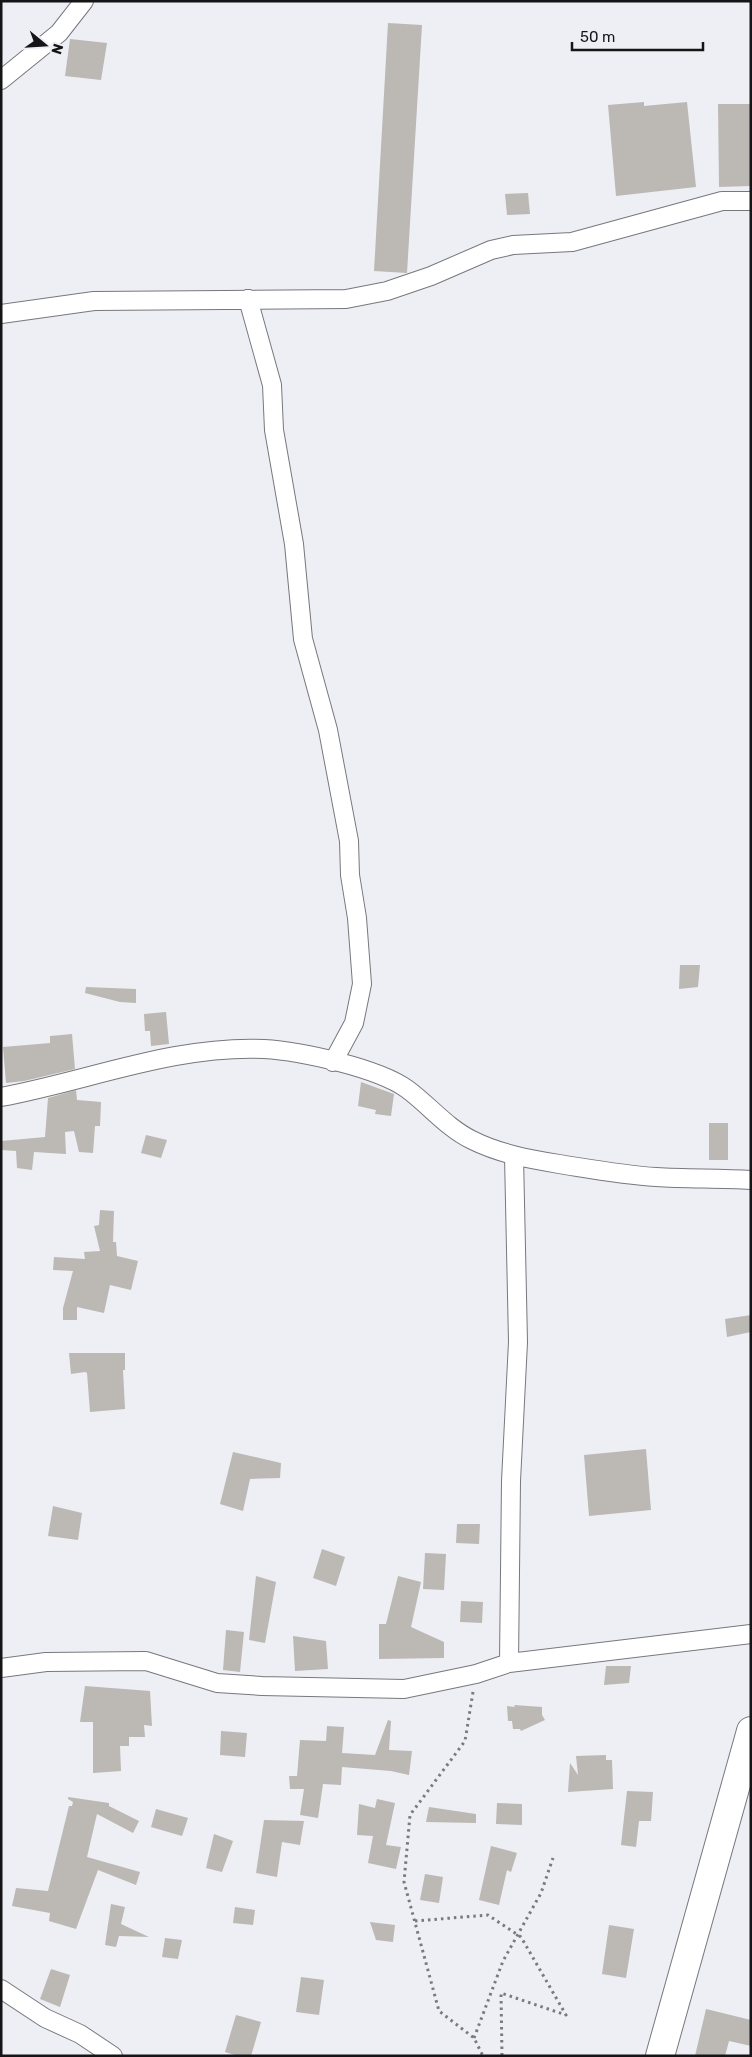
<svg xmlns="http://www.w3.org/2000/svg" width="752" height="2057" font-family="Rubik,sans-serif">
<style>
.building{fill:#bcb8b3}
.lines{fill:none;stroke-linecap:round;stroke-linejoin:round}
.street-casing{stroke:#77787d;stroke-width:20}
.primary-casing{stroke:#77787d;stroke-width:30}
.path{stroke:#79797e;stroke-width:3;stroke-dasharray:2.5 4;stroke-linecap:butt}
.street{stroke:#fff;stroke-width:18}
.primary{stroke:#fff;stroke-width:28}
</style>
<rect width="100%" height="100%" fill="#eeeef5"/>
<path class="building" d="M388,23L422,25L407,273L374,271Z
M70,39L107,43L101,80L65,76Z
M644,102V106L687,102L696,187L616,196L608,105Z
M718,104H751V186L719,187Z
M528,193L530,214L507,215L505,194Z
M680,965H700L698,987L679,989Z
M86,987L136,989V1003L120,1002L85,993Z
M166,1012L169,1044L151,1046L150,1031H145L144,1014Z
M72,1034L75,1069L24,1081L6,1083L3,1047L50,1043V1036Z
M361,1082L394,1094L391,1116L375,1114L376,1110L358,1106Z
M76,1090L77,1100L101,1102L100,1126H95L93,1153L79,1152L74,1131L65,1132L66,1154L34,1152L32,1170L17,1168L16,1151L1,1150V1141L45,1137L48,1098Z
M709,1123H728V1160H709Z
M146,1135L167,1140L161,1158L141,1153Z
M100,1210L114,1211L113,1242H116L117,1256L138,1261L131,1290L110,1285L104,1313L77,1307V1320H63V1308L73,1271L53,1270L54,1257L85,1259L84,1252L100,1251L94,1226L99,1225Z
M751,1315V1332L727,1337L725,1319Z
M69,1353H125V1370H123L125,1409L90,1412L87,1373L85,1372L71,1374Z
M646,1449L651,1510L589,1516L584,1455Z
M233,1452L281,1463L280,1478L250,1479L243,1511L220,1504Z
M53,1506L82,1513L78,1540L48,1536Z
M457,1524H480L479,1544L456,1543Z
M322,1549L345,1557L336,1586L313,1578Z
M425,1553L446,1554L444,1590L423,1589Z
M256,1576L276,1582L265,1643L249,1640Z
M398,1576L421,1582L411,1627L444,1642V1658L379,1659V1624H386Z
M461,1601L483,1602L482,1623L460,1622Z
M226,1630L244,1632L240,1672L223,1670Z
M293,1636L326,1641L328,1669L295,1671Z
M606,1666H631L629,1683L604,1685Z
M85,1686L150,1691L152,1726L144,1725L145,1737H129V1746H120L121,1771L93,1773V1722H80Z
M514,1705L542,1707V1715L545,1720L521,1731L520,1729H513L512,1721H508L507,1706L515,1707Z
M388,1720L391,1721L389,1750L412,1751L409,1775L391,1771L342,1767L341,1785L323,1784L318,1818L300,1815L304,1789H290L289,1776H297L300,1740L326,1741L327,1726L344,1727L342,1753L375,1755Z
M221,1731L247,1733L245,1757L220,1755Z
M606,1755V1760H612L613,1789L568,1792L570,1763L578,1775L576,1756Z
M627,1791L653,1792L651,1821H639L636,1847L621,1845Z
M68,1797L109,1803V1806L139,1821L133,1833L97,1814L87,1857L140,1872L136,1885L98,1870L76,1929L49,1921L50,1913L12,1906L16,1888L48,1891L69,1806H72L73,1802L68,1799Z
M377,1799L395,1803L386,1845L401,1847L396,1869L368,1863L373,1836L357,1835L359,1804L375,1808Z
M497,1803L522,1804V1825L496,1824Z
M429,1807L476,1814V1823L426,1822Z
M156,1809L188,1818L182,1836L151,1827Z
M264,1820L304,1821L300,1845L282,1842L277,1877L256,1873Z
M214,1834L233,1841L222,1872L206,1868Z
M491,1846L517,1853L511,1872L507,1870L499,1905L479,1900Z
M425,1874L443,1877L439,1903L420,1900Z
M111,1904L125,1907L121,1924L149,1937L119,1936L116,1947L105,1945Z
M235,1907L255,1910L253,1925L233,1923Z
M370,1922L395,1925L393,1942L376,1940Z
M609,1925L634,1929L626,1978L602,1974Z
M165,1938L182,1940L178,1959L162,1957Z
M51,1969L70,1975L60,2007L40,1999Z
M301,1977L324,1980L319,2015L296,2012Z
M706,2009L751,2020V2046L729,2041L725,2056H695Z
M236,2015L261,2022L251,2056H238L225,2052Z"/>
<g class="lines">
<g class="street-casing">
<path id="street" d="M1,80L59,33L84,1
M248,299L272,385L274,430L294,544L303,639L328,730L349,841L350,875L357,918L362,984L354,1023L333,1062
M1,314L94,301L346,299L387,291L431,276L491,250L513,245L572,242L722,201H751
M1,1097C88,1081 174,1045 264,1049C300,1051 378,1068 407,1089C429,1105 447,1128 472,1140C500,1154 529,1159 559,1164C591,1169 624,1175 656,1177C688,1179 719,1178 751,1180
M509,1663L511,1481L518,1342L514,1156
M1,1668L46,1662L146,1661L217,1683L262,1686L404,1689L476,1674L509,1663L751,1634
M1,1989L45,2018L80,2034L113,2056"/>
</g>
<g class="primary-casing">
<path id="primary" d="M660,2056L751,1731"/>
</g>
<path class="path" d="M473,1692L465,1741L410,1815L404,1882L439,2011L474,2038L483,2056
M415,1921L488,1915L521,1937L566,2015L501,1993L502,2056
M474,2038L503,1961L541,1893L553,1858"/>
<use href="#street" class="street"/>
<use href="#primary" class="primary"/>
</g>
<rect width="752" height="2057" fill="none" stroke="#151517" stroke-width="5"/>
<g transform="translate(45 45) rotate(108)" stroke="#eeeef5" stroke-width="4" paint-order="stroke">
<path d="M0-4L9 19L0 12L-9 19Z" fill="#151517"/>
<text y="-8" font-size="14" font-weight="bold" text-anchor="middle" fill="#151517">N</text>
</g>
<path d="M572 42v8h131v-8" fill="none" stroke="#151517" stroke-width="2.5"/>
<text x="580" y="42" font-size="15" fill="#151517" stroke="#eeeef5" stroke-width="4" paint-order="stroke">50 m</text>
</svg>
